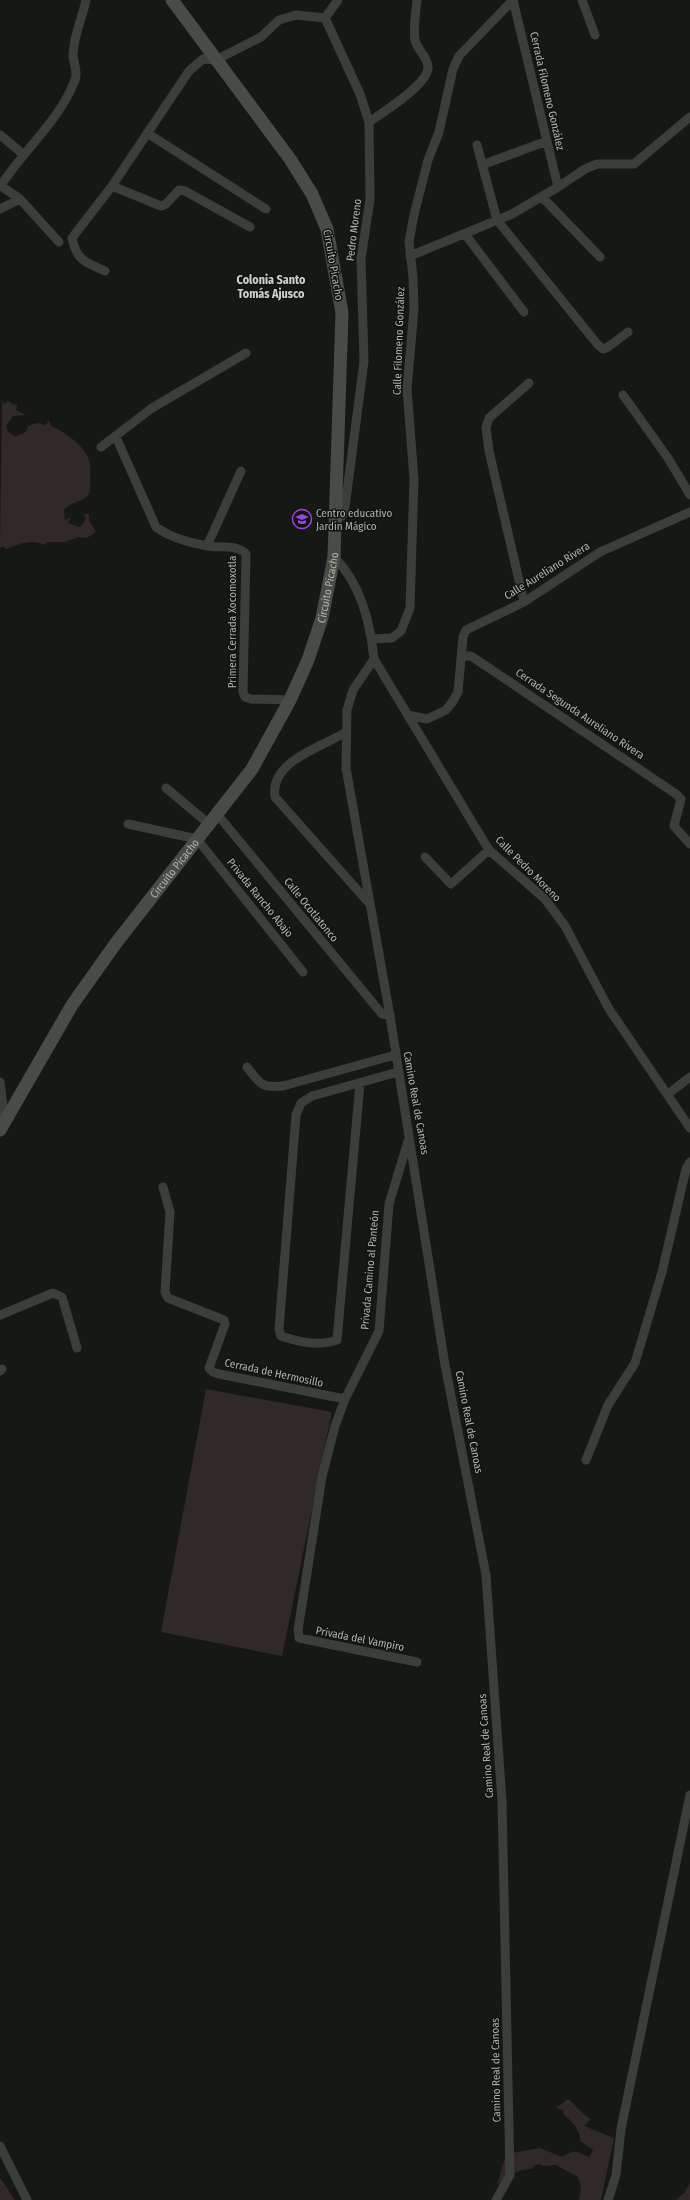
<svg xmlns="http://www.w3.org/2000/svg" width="690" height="2200" font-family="'Fira Sans Condensed',sans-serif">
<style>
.green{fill:#312928}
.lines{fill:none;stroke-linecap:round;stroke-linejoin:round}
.street{stroke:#3b3e39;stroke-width:9}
.secondary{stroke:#484c46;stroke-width:13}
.labels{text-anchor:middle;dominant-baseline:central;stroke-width:3;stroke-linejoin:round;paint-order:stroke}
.street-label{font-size:11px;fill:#afb7a9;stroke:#111311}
.poi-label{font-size:11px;fill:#afb7a9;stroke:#111311;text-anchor:start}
.neighbourhood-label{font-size:12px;font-weight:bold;fill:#cdd3ca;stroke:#111311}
</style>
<rect width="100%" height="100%" fill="#161816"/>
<path class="green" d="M2,400L4,404L8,401L14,405L17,404L16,410L26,415L13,416L6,426L8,432L13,435L14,437L26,432L28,426L37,423L46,425L49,420L51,426C66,433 83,444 89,460C91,465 90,473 90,479C90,483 91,490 89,494C83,503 71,501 64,510L65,520L71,517L68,523L80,527L86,519L84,514H89V520L96,532L87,538L78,537L65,542H48L43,545C33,538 16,545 6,549L3,546L0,548Z
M206,1389L332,1412L282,1656L161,1632Z
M568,2099C577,2105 581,2114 591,2119L584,2126L614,2138L601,2200H579L581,2187L578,2177L556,2165L543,2166L539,2164L534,2166L532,2169C518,2169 508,2175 497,2185L506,2154L540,2148L562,2157C574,2149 576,2151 589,2157L593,2150L580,2141C581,2131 572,2121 564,2115L563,2110L556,2108Z
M0,2179C6,2184 9,2193 15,2200H0Z
M690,2183V2200H676L684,2193Z"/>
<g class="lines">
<path class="street" d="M513,0L558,187
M582,0L595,35
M325,18L360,94L369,122L370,199L361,259L364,361L345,507L342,516L335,517
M325,18L338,0
M369,122C382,113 429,84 428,67C428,57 417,50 415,40C413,28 416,12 417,0
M147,133L266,209
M0,135L23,154
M477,145L497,220L598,345L603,349L608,347L628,332
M482,165L547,141
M1,186L20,199L59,242
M112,186L161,206L166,204L179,190L185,191L250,227
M0,187C23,150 59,122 75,80C78,74 74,64 73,56C73,37 82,19 86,0
M542,197L600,257
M0,209L20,199
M465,234L524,312
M410,256L512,214L558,187L585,169L597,164H634L690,117
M105,271C85,262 77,261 72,238L112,186L189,71L203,59L216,60L261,37L279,20L296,15L325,18
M623,395L668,458L690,495
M116,437L156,527C169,537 191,543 208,546C219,548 238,544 246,554L243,692L245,697L251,699L290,700
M101,447L152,408L246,353
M207,546L241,471
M334,557C361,584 370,622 374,659L489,850L545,899L565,926L609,1009L690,1128
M524,602L489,451L486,428L489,418L529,383
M372,639L392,638L401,631L410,608L414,479L407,389L414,309L413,277L409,242L414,215L428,160L439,132L453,69L459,56L513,0
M462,656H471L492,670L676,794L681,799L674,826L690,844
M374,659L353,690L347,710L346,768L390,1016L445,1365L486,1575L502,1801L510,2175L496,2200
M408,715L427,719L446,710L453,701L458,692L463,637L466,630L524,602L600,552L690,512
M346,732C323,747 269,761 275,797L368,902
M166,788L209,824
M217,814L382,1014L390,1016
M128,824L197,839L303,972
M425,857L451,884L489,850
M247,1067C260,1084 261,1088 283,1086L395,1055
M0,1082L5,1121
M360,1083L337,1340C320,1346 298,1342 281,1336L279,1329L296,1115L301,1103L312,1096L398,1072
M668,1094L690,1077
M409,1138L389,1204L379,1331L345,1399L335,1426L322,1477L298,1630L299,1638L417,1662
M163,1187L170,1212L165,1292L168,1298L224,1320L225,1324L209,1368L213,1372L219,1374L345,1399
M0,1315L53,1293L62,1297L77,1348
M0,1371L2,1369
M586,1460L608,1405L635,1363L662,1272L686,1169L690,1162
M0,2146L27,2200
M608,2200L616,2175L621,2129L690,1795"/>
<path class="secondary" id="s1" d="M0,1130L72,1005L116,943L252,769L290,700L308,660L322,618L334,557L342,313L327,229L312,194L290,159L172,0"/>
</g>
<defs>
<g id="school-ring" transform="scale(1)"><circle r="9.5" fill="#111311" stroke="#9d44e2" stroke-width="1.5"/><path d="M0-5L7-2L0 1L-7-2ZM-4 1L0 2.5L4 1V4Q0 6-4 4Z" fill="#9d44e2"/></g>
</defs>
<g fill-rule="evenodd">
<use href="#school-ring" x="302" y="519"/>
</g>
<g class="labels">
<g class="street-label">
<text transform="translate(547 91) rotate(77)">Cerrada Filomeno González</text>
<text transform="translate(354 230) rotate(-83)">Pedro Moreno</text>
<text transform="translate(333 265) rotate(80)">Circuito Picacho</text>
<text transform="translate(399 341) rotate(-88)">Calle Filomeno González</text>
<text transform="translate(547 571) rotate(-32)">Calle Aureliano Rivera</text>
<text stroke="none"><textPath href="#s1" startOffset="639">Circuito Picacho</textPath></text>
<text transform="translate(232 622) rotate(-90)">Primera Cerrada Xocomoxotla</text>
<text transform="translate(580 714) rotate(34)">Cerrada Segunda Aureliano Rivera</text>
<text stroke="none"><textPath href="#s1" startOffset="315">Circuito Picacho</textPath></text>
<text transform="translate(528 869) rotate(45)">Calle Pedro Moreno</text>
<text transform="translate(260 898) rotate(51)">Privada Rancho Abajo</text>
<text transform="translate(311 910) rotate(51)">Calle Ocotlatonco</text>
<text transform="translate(416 1103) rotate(80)">Camino Real de Canoas</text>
<text transform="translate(370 1270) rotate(-85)">Privada Camino al Panteón</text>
<text transform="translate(274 1373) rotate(12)">Cerrada de Hermosillo</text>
<text transform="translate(469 1422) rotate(79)">Camino Real de Canoas</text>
<text transform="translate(360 1639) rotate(11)">Privada del Vampiro</text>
<text transform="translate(486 1746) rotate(-94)">Camino Real de Canoas</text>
<text transform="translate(496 2070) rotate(-91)">Camino Real de Canoas</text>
</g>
<g class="poi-label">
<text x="316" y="513">Centro educativo<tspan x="316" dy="13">Jardín Mágico</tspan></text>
</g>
<g class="neighbourhood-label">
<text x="271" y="280">Colonia Santo<tspan x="271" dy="14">Tomás Ajusco</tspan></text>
</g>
</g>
</svg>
